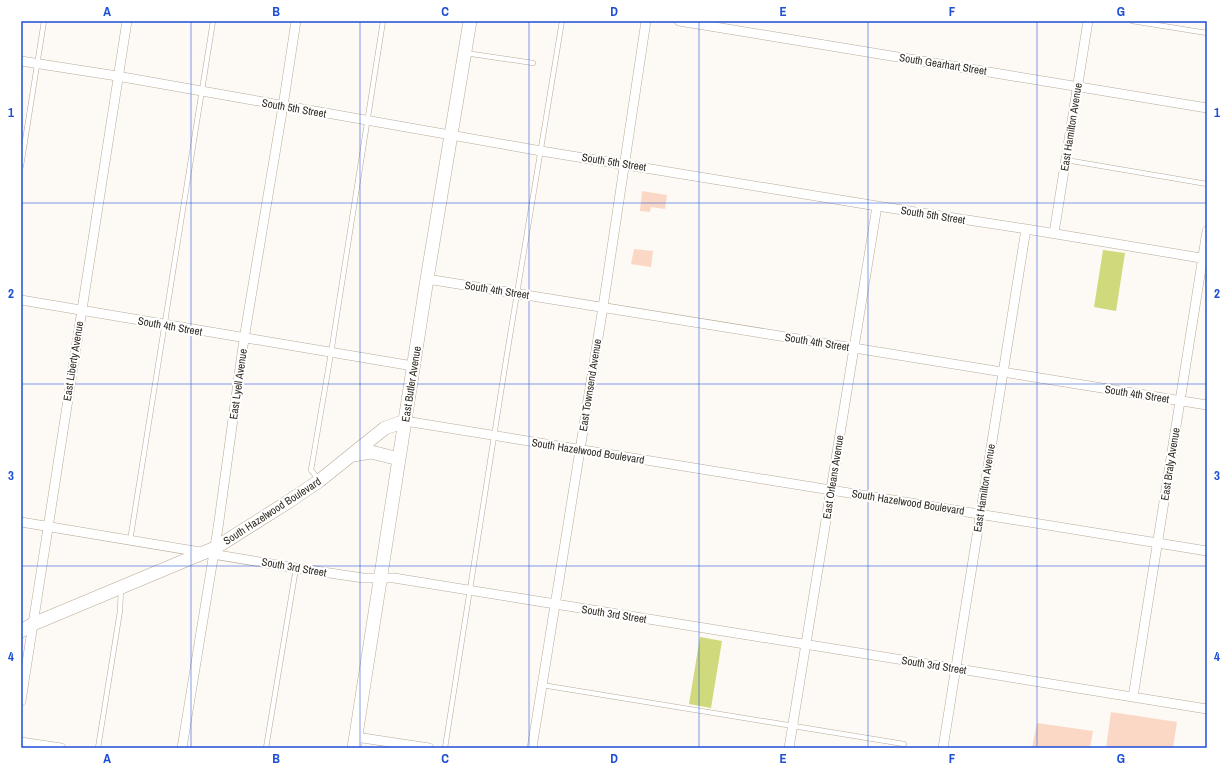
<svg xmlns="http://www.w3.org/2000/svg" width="1228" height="769" font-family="'Archivo Narrow',sans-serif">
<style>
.green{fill:#d0d97c}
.building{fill:#fbd8c5}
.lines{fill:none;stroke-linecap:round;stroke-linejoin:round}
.lane-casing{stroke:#b9aa96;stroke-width:5.5}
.street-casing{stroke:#b9aa96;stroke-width:10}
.secondary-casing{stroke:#b9aa96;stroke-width:14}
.lane{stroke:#fff;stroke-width:4.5}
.street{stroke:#fff;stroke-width:9}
.secondary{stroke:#fff;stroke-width:13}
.grid{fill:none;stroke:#1d4ed8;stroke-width:1;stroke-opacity:0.55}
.labels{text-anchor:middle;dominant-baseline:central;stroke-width:4;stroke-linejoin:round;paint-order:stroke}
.street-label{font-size:11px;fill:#312b23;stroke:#fff}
.neatline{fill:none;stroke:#1d4ed8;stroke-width:1.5}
.grid-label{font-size:13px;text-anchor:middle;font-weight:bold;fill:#1d4ed8}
</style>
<rect width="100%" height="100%" fill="#fdf9f5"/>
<path class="green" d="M1103,250L1125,253L1116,311L1094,307Z
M700,637L722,641L711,708L689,704Z"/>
<path class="building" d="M642,191L667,195L665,209L651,207L650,212L640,211Z
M634,249L653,251L651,267L631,264Z
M1111,712L1177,722L1173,748H1106Z
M1037,723L1093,731L1090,748H1032Z"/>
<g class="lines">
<g class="lane-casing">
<path id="lane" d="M1132,21L1207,33
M465,53L533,63
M1066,160L1207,184
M21,166L44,21
M318,479L311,470L331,353L383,21
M130,541L213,21
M542,685L904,744
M98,748L120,611L121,589
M266,748L296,568
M445,748L506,360L562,21"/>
</g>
<g class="street-casing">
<path id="street" d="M679,21L1207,108
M21,61L117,76L541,151L877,206L1026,229L1207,259
M1054,233L1088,21
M427,279L1207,405
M21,300L413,366
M405,421L1207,551
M21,522L296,568L363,578H394L1207,709
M1133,697L1207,231
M21,701L127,21
M356,737L429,748
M21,742L61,748
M182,748L218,528L244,339L283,106L296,21
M532,748L603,307L646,21
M789,748L877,206
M943,748L1026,229"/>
</g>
<g class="secondary-casing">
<path id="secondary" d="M353,455L371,452L399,459
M21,631L33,624L215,548L288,502L319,481L385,428L405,421
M354,748L427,279L470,21"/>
</g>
<use href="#lane" class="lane"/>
<use href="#street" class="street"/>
<use href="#secondary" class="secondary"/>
</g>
<path class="grid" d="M191,21V748M360,21V748M529,21V748M699,21V748M868,21V748M1037,21V748M21,203H1207M21,384H1207M21,566H1207"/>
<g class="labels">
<g class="street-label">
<text transform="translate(943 64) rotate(9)">South Gearhart Street</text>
<text transform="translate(294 108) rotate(10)">South 5th Street</text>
<text transform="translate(1071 127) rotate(-81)">East Hamilton Avenue</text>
<text transform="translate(614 162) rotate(9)">South 5th Street</text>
<text transform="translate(933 215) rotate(9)">South 5th Street</text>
<text transform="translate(497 290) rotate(9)">South 4th Street</text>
<text transform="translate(170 326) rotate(10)">South 4th Street</text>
<text transform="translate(817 342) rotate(9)">South 4th Street</text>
<text transform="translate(73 361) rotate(-81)">East Liberty Avenue</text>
<text transform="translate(238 384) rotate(-82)">East Lyell Avenue</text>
<text transform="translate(411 384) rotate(-81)">East Butler Avenue</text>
<text transform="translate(590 385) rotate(-81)">East Townsend Avenue</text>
<text transform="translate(1137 394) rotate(9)">South 4th Street</text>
<text transform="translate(588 451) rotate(9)">South Hazelwood Boulevard</text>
<text transform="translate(1170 464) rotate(-81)">East Braly Avenue</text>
<text transform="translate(833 477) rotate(-81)">East Orleans Avenue</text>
<text transform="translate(984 488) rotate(-81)">East Hamilton Avenue</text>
<text transform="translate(908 502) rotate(9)">South Hazelwood Boulevard</text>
<text transform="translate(272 511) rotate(-33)">South Hazelwood Boulevard</text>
<text transform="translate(294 567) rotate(10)">South 3rd Street</text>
<text transform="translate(614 614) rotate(9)">South 3rd Street</text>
<text transform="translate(934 665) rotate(9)">South 3rd Street</text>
</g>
</g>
<rect width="1228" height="769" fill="none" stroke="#ffffff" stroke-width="44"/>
<rect x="22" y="22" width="1184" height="725" class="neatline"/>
<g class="grid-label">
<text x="107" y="16">A</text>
<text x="276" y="16">B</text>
<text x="445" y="16">C</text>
<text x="614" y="16">D</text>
<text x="783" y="16">E</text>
<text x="952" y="16">F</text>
<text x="1121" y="16">G</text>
<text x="11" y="117">1</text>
<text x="1217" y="117">1</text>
<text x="11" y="298">2</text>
<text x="1217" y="298">2</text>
<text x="11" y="480">3</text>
<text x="1217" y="480">3</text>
<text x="11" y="661">4</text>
<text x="1217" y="661">4</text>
<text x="107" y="763">A</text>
<text x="276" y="763">B</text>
<text x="445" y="763">C</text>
<text x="614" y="763">D</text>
<text x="783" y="763">E</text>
<text x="952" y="763">F</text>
<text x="1121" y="763">G</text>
</g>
</svg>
